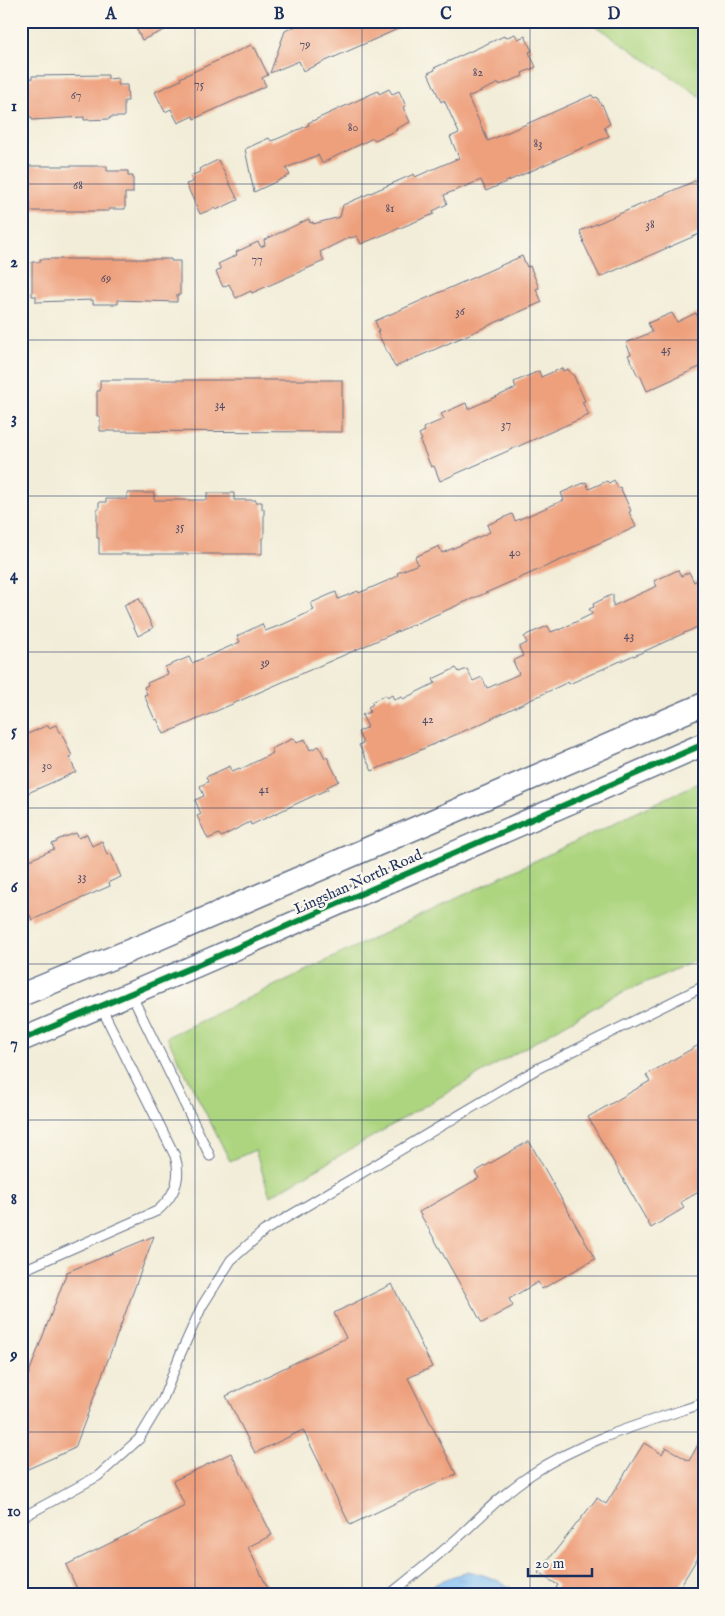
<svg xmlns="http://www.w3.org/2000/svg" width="725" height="1616" font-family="'IM FELL English',serif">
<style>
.park{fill:#add580;stroke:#64826f}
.water{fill:url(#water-ripples);stroke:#4e76a9}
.building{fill:#eea07d}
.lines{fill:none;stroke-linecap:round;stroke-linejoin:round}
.service-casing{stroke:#667289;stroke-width:11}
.tertiary-casing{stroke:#667289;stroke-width:25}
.service{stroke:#fff;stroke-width:9}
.tertiary{stroke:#fff;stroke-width:22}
.cycleway-casing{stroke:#fbf7ec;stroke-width:9}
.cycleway{stroke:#00873e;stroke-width:6}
.grid{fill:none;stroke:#1b2f5e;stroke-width:1;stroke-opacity:0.55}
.labels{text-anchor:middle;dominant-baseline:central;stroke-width:5;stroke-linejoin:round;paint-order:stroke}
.number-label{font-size:12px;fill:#504b66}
.street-label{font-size:15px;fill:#1b2f5e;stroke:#fbf7ec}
.neatline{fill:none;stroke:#1b2f5e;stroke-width:2}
.grid-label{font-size:16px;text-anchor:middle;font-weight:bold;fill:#1b2f5e}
</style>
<defs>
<pattern id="water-ripples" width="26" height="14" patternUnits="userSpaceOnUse" patternTransform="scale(1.25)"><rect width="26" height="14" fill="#80bef4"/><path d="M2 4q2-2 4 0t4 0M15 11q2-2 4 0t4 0" fill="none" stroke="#689bc9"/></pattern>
</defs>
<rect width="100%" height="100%" fill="#fbf7ec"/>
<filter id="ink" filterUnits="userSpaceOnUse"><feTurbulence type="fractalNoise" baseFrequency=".02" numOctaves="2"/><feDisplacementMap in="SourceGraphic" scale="10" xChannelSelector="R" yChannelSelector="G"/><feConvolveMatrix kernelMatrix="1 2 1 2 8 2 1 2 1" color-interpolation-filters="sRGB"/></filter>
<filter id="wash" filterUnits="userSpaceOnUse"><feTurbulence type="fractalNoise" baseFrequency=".0096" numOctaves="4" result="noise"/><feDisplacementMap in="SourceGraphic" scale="20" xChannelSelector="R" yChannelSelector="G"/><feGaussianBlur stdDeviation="1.12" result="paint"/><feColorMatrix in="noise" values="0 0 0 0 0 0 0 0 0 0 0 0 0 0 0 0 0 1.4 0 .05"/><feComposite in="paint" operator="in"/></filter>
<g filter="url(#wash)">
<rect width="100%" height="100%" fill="#f2edd8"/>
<path class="park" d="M590,21H704V99L589,21Z
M704,780V957L614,996L270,1196L255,1150L230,1161L167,1037Z"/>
<path class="water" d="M468,1571C487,1576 505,1581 519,1595H418L441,1581Z"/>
<g id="blocks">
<path class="building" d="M133,21H185L142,40Z
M306,21H416L303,71L299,61L270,73L285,31Z
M515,34L518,39L525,36L532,51L529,52L536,67L522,73L523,76L500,85L499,83L468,97L488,141L592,95L594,98L597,97L601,105L602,104L610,124L604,127L609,136L486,191L481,180L444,195L447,204L433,211L434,214L361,244L357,236L351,238L350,237L320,252L324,261L252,293L251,291L236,298L229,284L223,287L216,272L221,269L218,264L237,255L236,252L258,242L261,247L265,245L264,240L309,219L310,223L313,222V224L340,217L343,205L414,174L415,177L459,158L450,137L459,133L444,100L441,102L428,73L435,70L434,68L504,36L505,38Z
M251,45L253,48H255L268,75L262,78L266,86L194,119L193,116L178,123L171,109L165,112L155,92L181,80L180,78Z
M108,75V79L118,78V85H127L128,101H124V117H110V119L84,120V117L32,120V117H28V101H24L23,79H32V76Z
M389,89L392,94L399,91L406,106L403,107L410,122L396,129L397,130L375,140L373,138L322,163L318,155L286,168L290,175L254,192L245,149L269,138L271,141L277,139L309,125L308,123L378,91L379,94Z
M218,160L238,200L216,210L215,208L200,214L186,184L193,182L190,176L200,172L199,169Z
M29,166H107V171H128V176H133V193H125V209H109V211H30V202H23L24,171H27Z
M704,177V232L600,277L583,242H584L580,231Z
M522,256L527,267L530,266L539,288L536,289L542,302L395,367L377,332L379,331L375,321Z
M40,259H171V261H180V295H177V302L118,300V304H93V300L36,302V296H32V262H40Z
M672,313L677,322L696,313L704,330V365L647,391L640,375L638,376L628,355L631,354L626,343L652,332L648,323Z
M562,368L563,371L568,369L571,374H573L585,401L582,402L589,415L440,481L434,466L431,467L420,441L422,440L419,434L425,431L423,428L444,419L441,414L466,403L468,409L516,388L514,382L539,371L541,377Z
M100,380H342V432L100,431V416H97V391H100Z
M614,480L618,488L620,487L631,511L629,512L636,527L164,734L157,719L155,720L144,695L147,694L144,687L148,685L147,683L168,674L165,667L189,657L192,663L240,642L237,636L262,624L265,631L284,624L314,610L311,603L329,595L336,592L338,599L358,591L359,593L394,578L398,575L397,573L418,564L415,557L439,546L442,553L470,541L490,532L487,525L512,514L515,521L534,513L564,500L561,493L579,485L586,482L589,489L607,481L609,483Z
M127,493H154V500H207V493H234V500H256V502H262V509H264V538H262V554H99V538H97V509H99V502H106V499H127Z
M678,570L681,576L689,572L694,582L704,577V624L634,656V655L569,684L568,682L478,725L372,771L359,745L363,743L358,732L368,727L362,715L370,712L368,707L373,704L371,702L386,695L387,698L392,695L394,700L402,697L403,699L435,683L433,679L456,668L459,672L467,669L473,681L482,677L487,688L490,687L519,674L513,661L523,656L519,647L527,643L524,637L528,634L548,626L551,632L559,629V630L592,614L589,609L594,607L593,604L613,594V606L657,586L654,581Z
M139,598L153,628L138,636L124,605Z
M48,725L49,728L56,725L59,732H61L72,756L69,757L76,772L21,796V737Z
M294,738L297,743L305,739L310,750L319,746L325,758L327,757L339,781L327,787L328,789L251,825L250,822L221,837L219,834L208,839L197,816L201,814L195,800L204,796L200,786L208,782L206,777L230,766L232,771L240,768L241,769L273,753L271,749Z
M76,833L79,838L87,834L92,846L102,841L107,855L111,853L121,877L109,882L110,886L32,920L30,915L21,919V864L54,849L52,844L57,842V840Z
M704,1042V1189L681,1202L684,1208L651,1228L588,1117L650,1081L646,1075Z
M529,1141L595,1259L542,1289L538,1282L509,1299L513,1306L482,1323L419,1212L479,1178L475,1172Z
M154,1236L75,1448L21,1472V1394L67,1272Z
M392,1284L432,1367L408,1378L456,1474L350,1525L303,1430L255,1453L226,1396L346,1338L334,1313Z
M704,1434V1547L675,1595H552L558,1585L538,1573L597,1498L606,1504L644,1443L662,1454L666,1447L689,1461Z
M231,1453L272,1535L248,1547L271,1595H80L66,1565L185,1506L173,1481Z"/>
</g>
</g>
<g filter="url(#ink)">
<use href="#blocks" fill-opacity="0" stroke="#667289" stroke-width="1"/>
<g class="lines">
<g class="service-casing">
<path id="service" d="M131,994L210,1156
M21,1271L157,1211C175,1196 182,1178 175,1156L101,1007
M21,1518L98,1476L139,1439L163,1399L180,1355L202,1306L231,1260L264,1231L537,1069L704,986
M389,1595C414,1575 439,1555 462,1534C485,1512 506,1491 532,1474C582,1440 647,1422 704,1403"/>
</g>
<g class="tertiary-casing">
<path id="tertiary" d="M21,995L146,944L704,704
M21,1040L193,967L704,744"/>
</g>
<use href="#service" class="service"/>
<use href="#tertiary" class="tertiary"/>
<g class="cycleway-casing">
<path id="cycleway" d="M21,1040L193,967L704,744"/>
</g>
<use href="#cycleway" class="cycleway"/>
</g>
</g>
<path class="grid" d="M195,21V1595M362,21V1595M530,21V1595M21,184H704M21,340H704M21,496H704M21,652H704M21,808H704M21,964H704M21,1120H704M21,1276H704M21,1432H704"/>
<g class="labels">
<g class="number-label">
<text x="305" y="44">79</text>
<text x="478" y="72">82</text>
<text x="199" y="84">75</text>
<text x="76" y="95">67</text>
<text x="353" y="127">80</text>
<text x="538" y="143">83</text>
<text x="78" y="185">68</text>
<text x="390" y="208">81</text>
<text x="650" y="224">38</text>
<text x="257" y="259">77</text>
<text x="106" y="278">69</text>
<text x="460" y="311">36</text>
<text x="666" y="349">45</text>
<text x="220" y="404">34</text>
<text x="506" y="424">37</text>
<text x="180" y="526">35</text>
<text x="515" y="552">40</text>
<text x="629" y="635">43</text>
<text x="265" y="662">39</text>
<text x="428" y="719">42</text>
<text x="47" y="765">30</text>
<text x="264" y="789">41</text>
<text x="82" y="876">33</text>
</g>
<g class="street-label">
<text transform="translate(358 882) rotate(-24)">Lingshan North Road</text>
</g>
</g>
<rect width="725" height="1616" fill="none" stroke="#fbf7ec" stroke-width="55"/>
<path d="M528 1568v8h64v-8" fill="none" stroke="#1b2f5e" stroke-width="2.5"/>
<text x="535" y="1568" font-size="15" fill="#1b2f5e" stroke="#fbf7ec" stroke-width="4" paint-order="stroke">20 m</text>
<rect x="28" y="28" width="670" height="1560" class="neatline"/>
<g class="grid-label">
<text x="111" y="19">A</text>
<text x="279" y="19">B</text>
<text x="446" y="19">C</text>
<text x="614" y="19">D</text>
<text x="14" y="111">1</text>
<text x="14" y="267">2</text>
<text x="14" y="423">3</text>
<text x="14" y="580">4</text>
<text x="14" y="736">5</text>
<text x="14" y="892">6</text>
<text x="14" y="1048">7</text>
<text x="14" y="1204">8</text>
<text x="14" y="1360">9</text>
<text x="14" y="1516">10</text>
</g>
</svg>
